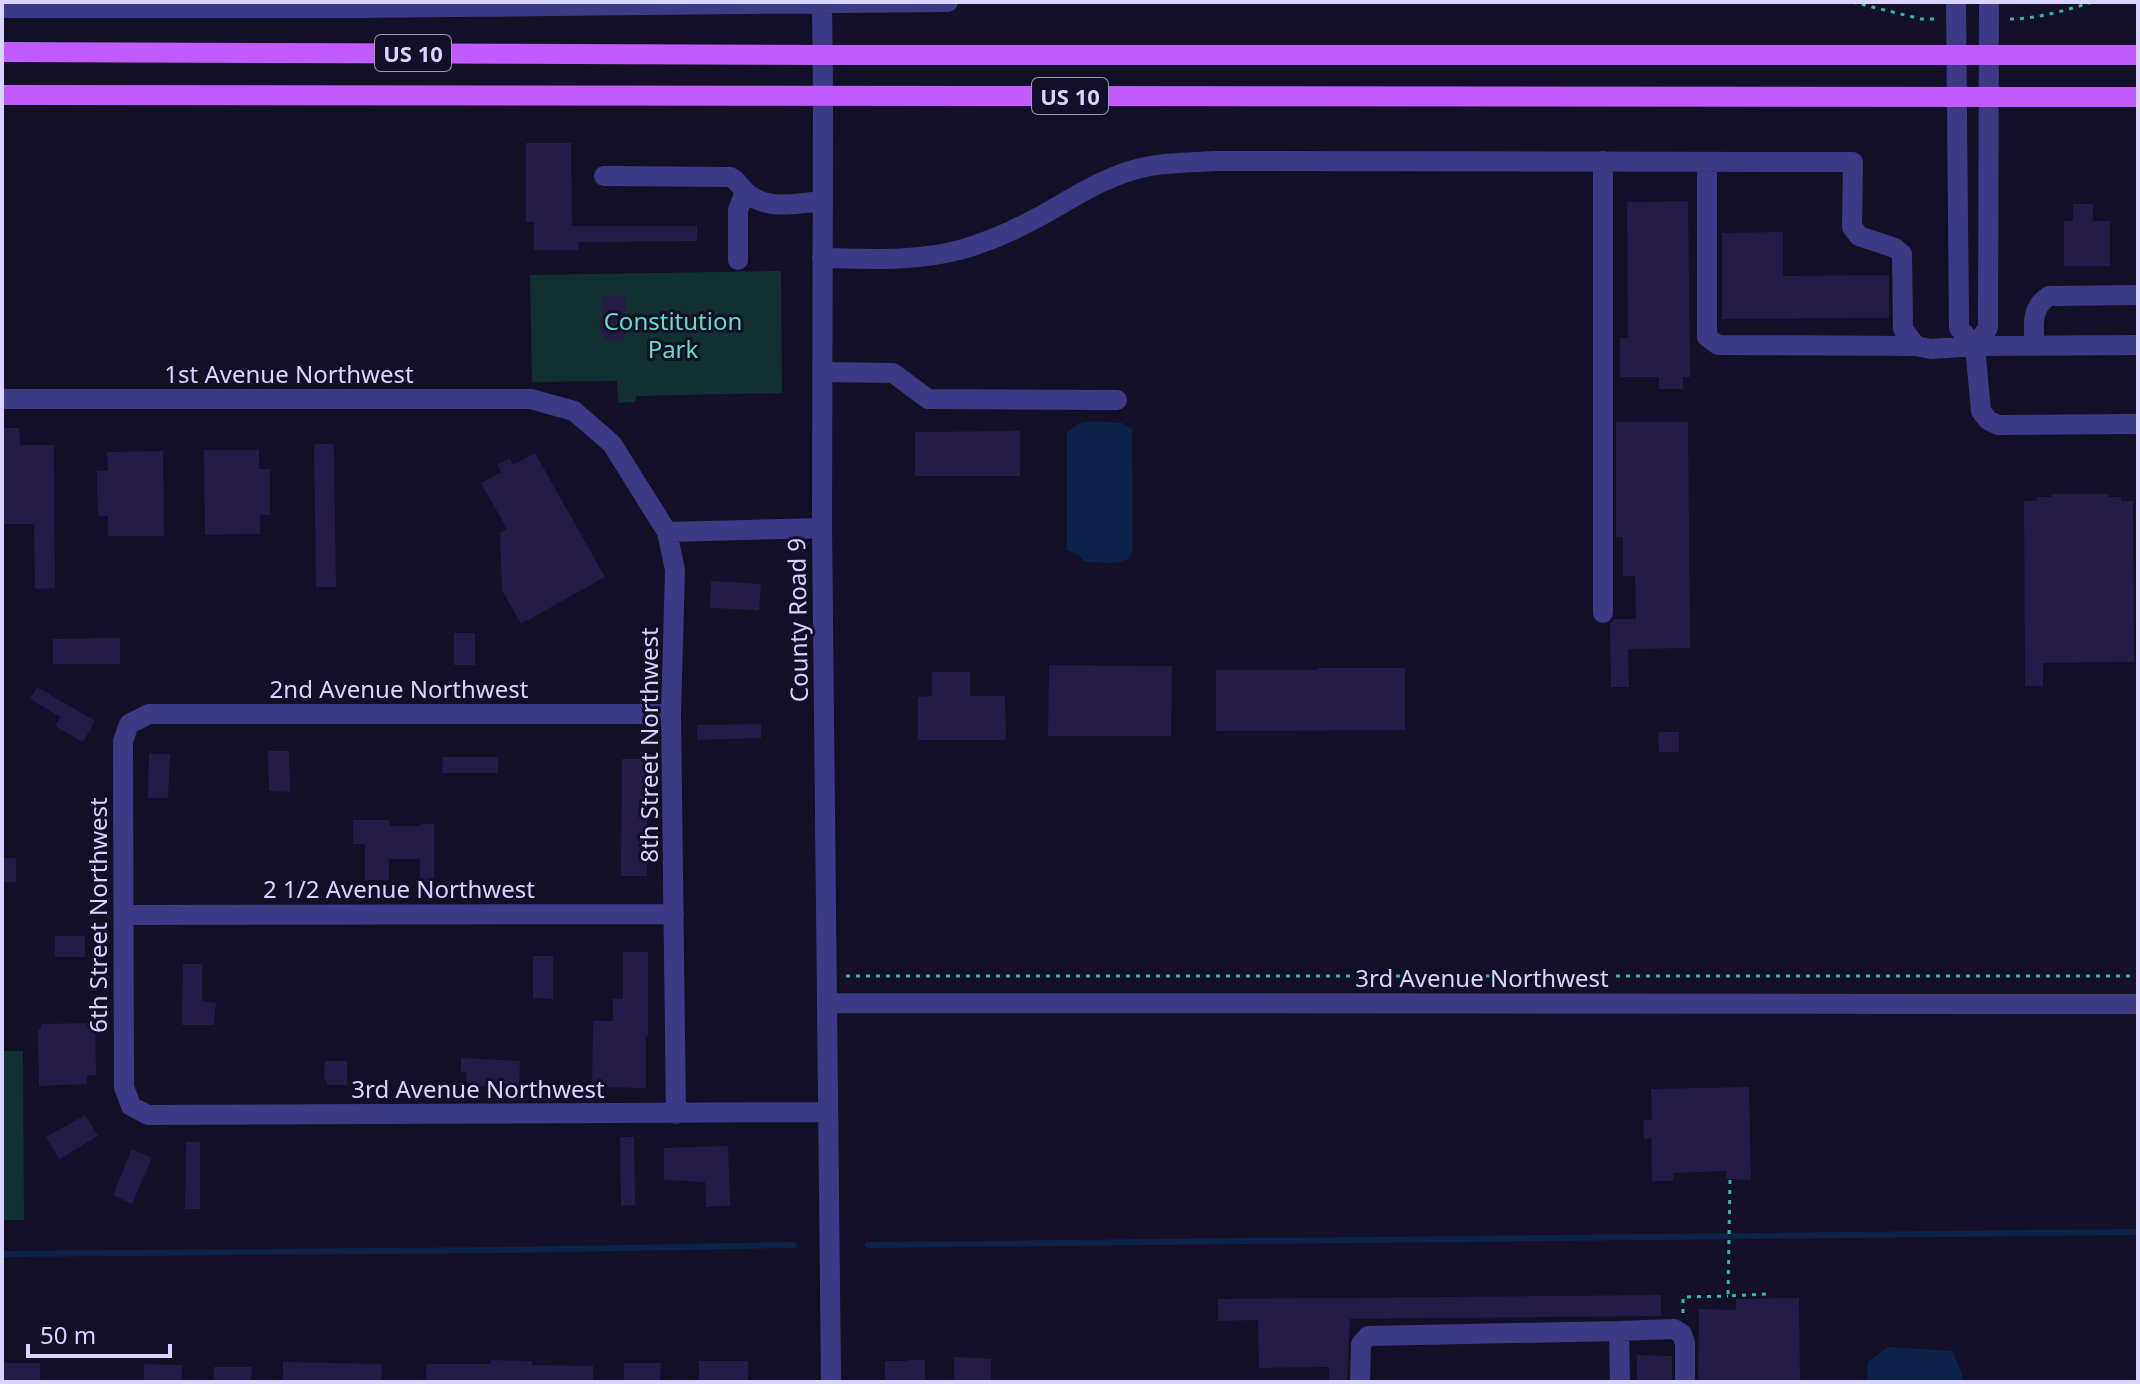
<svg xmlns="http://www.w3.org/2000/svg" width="2140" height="1384" font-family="'Noto Sans',sans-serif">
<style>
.green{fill:#12302f}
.water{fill:#0c2248}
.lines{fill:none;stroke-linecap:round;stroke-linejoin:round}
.stream{stroke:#0c2248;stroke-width:6}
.building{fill:#241b47}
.path{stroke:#2fb8b0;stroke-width:3;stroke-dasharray:4 6;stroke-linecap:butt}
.minor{stroke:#3d3a85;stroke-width:20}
.major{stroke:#c25bff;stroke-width:20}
.labels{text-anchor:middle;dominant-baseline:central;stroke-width:6;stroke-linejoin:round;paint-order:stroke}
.shield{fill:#130f26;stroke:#9e99be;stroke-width:2}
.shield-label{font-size:22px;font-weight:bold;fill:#d9d4ff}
.park-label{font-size:24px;fill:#5fe0c0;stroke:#130f26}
.street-label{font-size:24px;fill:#d9d4ff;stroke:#130f26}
</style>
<rect width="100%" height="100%" fill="#130f26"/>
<path class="green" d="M781,271L782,393L636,396L635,402L618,403L617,381L532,382L530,275Z
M2,1051H23L24,1220H2Z"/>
<path class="water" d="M1093,421L1122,423L1132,429L1133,549L1128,559L1116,563L1085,562L1079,555L1067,550V432L1077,424Z
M1888,1347L1952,1351L1962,1374L1963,1382H1867L1868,1362Z"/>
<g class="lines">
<path class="stream" d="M868,1245L2138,1232
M2,1254L503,1250L794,1245"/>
</g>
<path class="building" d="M526,143H571L572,226H697V241L578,242L579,250H534V222H526Z
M1688,201L1690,377H1683V389H1659V377H1620V338H1628L1627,202Z
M2073,204H2093V221H2110V266H2064V221H2073Z
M1783,232V276L1889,275V318L1722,319V233Z
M603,296H626V321L630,327L621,341H606L599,327L604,320Z
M1616,422H1688L1690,648L1628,649L1629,687H1611L1610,624L1614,619H1636L1635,576H1623V537H1616Z
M2,428H19L20,445H54L55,588L35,589L34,524H2Z
M1020,431V476H915V432Z
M314,444H334L336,587H316Z
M204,450H259V469H270V515H260V534L205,535Z
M163,451L164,536H108V516H98L97,494V471H108L107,452Z
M535,453L605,577L521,624L502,590L500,533L507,529L481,483L501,472L497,465L510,458L513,465Z
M2052,494H2108V497H2121V501H2133L2134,662L2043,663V686H2025L2024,501H2037V497H2052Z
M711,581L761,584L759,610L710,608Z
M454,633H475V665H454Z
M120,638V664H53V639Z
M1049,665L1172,666L1171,736H1048Z
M1318,668H1405V730L1216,731V670H1318Z
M932,672H970V696H1005L1006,740H918V697L932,696Z
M37,687L95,721L83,742L55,726L60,717L30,699Z
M761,724V738L697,740V725Z
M1658,732H1679V752H1659Z
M268,751H289L290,792L269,791Z
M149,754H170L168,798H148Z
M443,757H498V773H442Z
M622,759H645V796H647V876H621Z
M353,820H389V826H420V824H434V891H420V859H389V880H365V844H353Z
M2,858H16V882H2Z
M55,936H85V957H55Z
M623,952H648V1036H646V1088L592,1087L593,1021H613V999H623Z
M533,956H553V999L533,998Z
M183,964H202V1001L216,1003L214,1025H182Z
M95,1023L96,1075L87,1076V1084L39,1086L38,1029H41V1024Z
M461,1058L520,1061L519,1088L467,1085L466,1072H461Z
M325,1061H347V1085H327V1080H324Z
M1749,1087L1751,1180L1726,1179V1171L1673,1173V1181H1652L1651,1138L1644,1139L1643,1120H1652L1651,1089Z
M85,1115L98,1136L59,1159L46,1137Z
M620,1137H634L635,1205L621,1206Z
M186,1142H200V1209H185Z
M728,1146L730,1206L706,1207L705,1182L664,1180V1148Z
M132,1149L152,1158L132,1204L113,1195Z
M1661,1295V1316L1350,1319L1347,1382H1329V1367L1259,1368L1258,1320L1218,1321V1299Z
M1799,1298L1800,1382H1698L1699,1309L1736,1310V1299Z
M1637,1355L1672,1356V1382H1637Z
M954,1357L991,1359V1382H954Z
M491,1360L532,1361V1365L593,1366V1382H426V1364H491Z
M907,1360H925V1382H885V1361H907Z
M699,1361H748V1382H699Z
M283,1362L382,1364L381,1382H283Z
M2,1363H40V1382H2Z
M624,1363H661L660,1382H624Z
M144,1364L182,1365V1382H144Z
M214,1367H252L251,1382H214Z"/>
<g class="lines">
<path class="path" d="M1852,2L1921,19H1938
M2010,19C2038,19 2066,10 2093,2
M846,976H2138
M1730,1180L1728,1296L1766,1294V1299
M1683,1313V1297L1728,1296"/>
<path class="minor" d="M1956,2L1959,328L1975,346L1981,411L1988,420L1998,425L2138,424
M822,4L823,96L822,528L831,1382
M2,8H349L948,2
M1707,162V337L1718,345L1916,346
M604,176L730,177C739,181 741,189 748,194C769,211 798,203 823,201
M822,258C868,259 918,262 963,249C984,243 1006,234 1025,224C1064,205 1098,178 1141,168C1164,162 1190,163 1214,161L1853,162L1852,227L1859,236L1895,248L1902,254L1903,329L1916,346L1931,349L1975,346L2138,345
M738,260V210L745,192
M2035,345C2033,326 2031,307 2049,296L2138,295
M1975,346L1988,328L1989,2
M822,372L893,373L928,399L1117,400
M2,399H531L574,411L612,444L667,532L675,570L671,714L676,1114
M667,532L822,528
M1603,613V161
M671,714H149L129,724L123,741L124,1087L131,1106L148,1115L828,1112
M124,915L674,914
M827,1003L2138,1004
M1619,1331L1674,1329L1682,1334L1685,1343V1382
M1360,1382L1361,1344L1368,1336L1619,1331L1620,1382"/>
<path class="major" d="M2,52L823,55H2138
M2,95L2138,97"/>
</g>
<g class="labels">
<g class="shield">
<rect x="375" y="35" width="76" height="36" rx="6"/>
<rect x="1032" y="78" width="76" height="36" rx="6"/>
</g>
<g class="shield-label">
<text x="413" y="53">US 10</text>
<text x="1070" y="96">US 10</text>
</g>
<g class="park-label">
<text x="673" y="320">Constitution<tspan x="673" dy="28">Park</tspan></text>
</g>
<g class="street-label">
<text x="289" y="373">1st Avenue Northwest</text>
<text transform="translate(797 620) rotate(-91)">County Road 9</text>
<text x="399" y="688">2nd Avenue Northwest</text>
<text transform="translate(648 745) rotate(-90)">8th Street Northwest</text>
<text x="399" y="888">2 1/2 Avenue Northwest</text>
<text transform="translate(97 915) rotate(-90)">6th Street Northwest</text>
<text x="1482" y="977">3rd Avenue Northwest</text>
<text x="478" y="1088">3rd Avenue Northwest</text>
</g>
</g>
<rect width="2140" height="1384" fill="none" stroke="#d9d4ff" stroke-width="8"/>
<path d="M28 1344v12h142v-12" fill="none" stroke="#d9d4ff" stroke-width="4"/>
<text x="40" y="1344" font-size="24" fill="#d9d4ff" stroke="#130f26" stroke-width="6" paint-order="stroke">50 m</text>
</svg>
